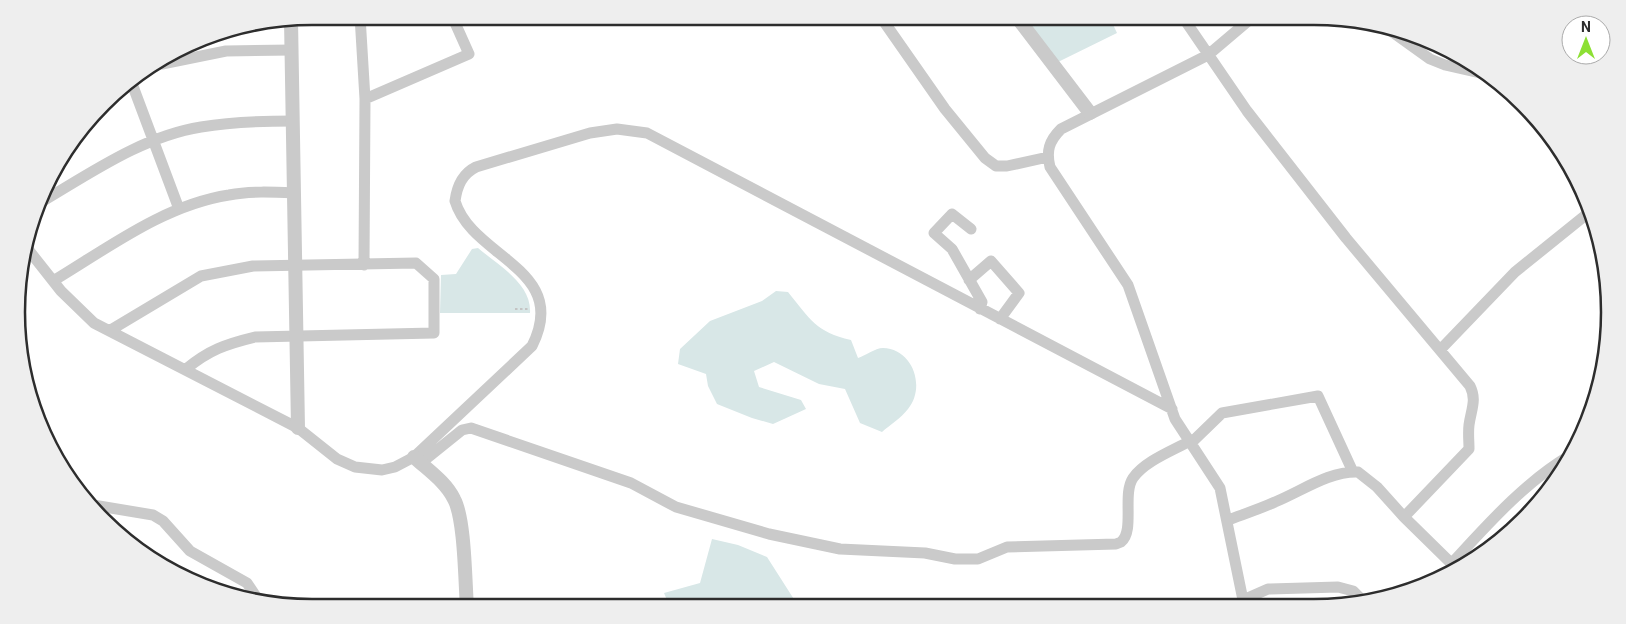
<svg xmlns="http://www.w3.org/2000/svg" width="1626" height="624" font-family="Roboto,sans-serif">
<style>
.green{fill:#d8e7e7}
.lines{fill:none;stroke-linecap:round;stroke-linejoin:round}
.path{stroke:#c4c4c4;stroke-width:2;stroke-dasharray:2.5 2.5;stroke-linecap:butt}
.minor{stroke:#cacaca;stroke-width:11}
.tertiary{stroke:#cacaca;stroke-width:14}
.rim{fill:none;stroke:#2d2d2d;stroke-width:2.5}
</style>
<rect width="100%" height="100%" fill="#fff"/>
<path class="green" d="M1023,16H1109L1117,33L1058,62Z
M478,248C498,265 532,284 530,313H440L441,275L456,274L472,249Z
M776,291L788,292C810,319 816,332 851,340L858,358C865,356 875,348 883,348C913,349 926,387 908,409C901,418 890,425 882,432L860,423L845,389L819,384L774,362L754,371L759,387L801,400L806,409L773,424L752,418L717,404L708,386L706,374L678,364L680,349L710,321L762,301Z
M712,539L738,545L767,557L797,604L796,607H670L664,593L700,583Z"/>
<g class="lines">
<path class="path" d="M515,309H528"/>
<path class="minor" d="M360,16L365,99L364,265
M880,16L945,109L985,158L996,166H1007L1048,157
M1182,16L1247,111L1346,238L1470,386C1477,400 1471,410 1469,425C1468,433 1469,441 1469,449L1404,517
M1384,26L1430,59L1445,65L1489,75
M162,64L226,51L292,50
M131,81L179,209
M365,99L469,54L452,16
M43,201C92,172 144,136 201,127C232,122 262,121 293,121
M971,229L952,214L934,233L952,249L982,302L980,309
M27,248L61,291L94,323L298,428L337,459L355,467L382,470L395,467L414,457L532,346C571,269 472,258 455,201C457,186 462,174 476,167L590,133L617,129L647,133L1172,409
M969,280L991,261L1019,293L1000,319
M53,281C108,248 164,205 229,195C250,191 272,192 294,193
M109,331L201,276L253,266L416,263L434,279V333L255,337C226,344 209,350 186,369
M1440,350L1515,272L1587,214
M1191,443L1222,413L1318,396L1353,472
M421,463L462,430L471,428L631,483L676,507L769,534L840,549L925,553L955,559H978L1007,547L1116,544L1121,542C1135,531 1122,494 1133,478C1145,461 1172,451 1190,441
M93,505L153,515L163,521L190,551L247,583L259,601
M1228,520C1244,514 1260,509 1275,502C1302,491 1329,471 1358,472L1377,487L1404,517L1457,569
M1452,563C1488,524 1524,483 1569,456
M1243,600L1268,589L1338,587L1353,591L1364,602
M1244,605L1220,488L1175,419L1128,285L1050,167C1046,151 1049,141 1061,129L1208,55L1254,16"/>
<path class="tertiary" d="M1016,16L1090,113
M291,20L298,428
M414,457C428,470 446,482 454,499C465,519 465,582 467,607"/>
</g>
<path d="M0 0H1626V624H0ZM312 25H1314A287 287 0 0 1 1601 312V312A287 287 0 0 1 1314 599H312A287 287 0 0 1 25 312V312A287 287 0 0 1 312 25Z" fill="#eee" fill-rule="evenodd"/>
<path class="rim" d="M312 25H1314A287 287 0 0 1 1601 312V312A287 287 0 0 1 1314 599H312A287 287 0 0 1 25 312V312A287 287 0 0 1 312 25Z"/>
<g transform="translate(1586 40)"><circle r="24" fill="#ffffff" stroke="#ababab"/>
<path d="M0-4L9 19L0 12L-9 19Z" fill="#8de034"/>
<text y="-8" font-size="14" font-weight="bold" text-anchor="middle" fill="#2d2d2d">N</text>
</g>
</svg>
